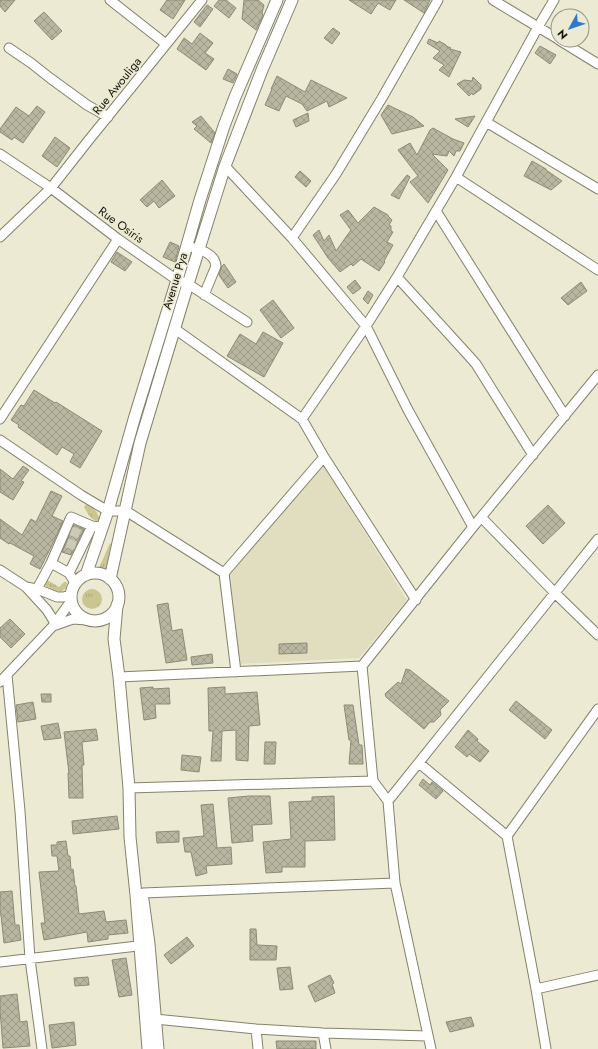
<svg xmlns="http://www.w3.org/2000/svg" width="598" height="1049" font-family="Jost,sans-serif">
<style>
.built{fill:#e1debf}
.grass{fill:url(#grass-tufts)}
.building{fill:url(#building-cross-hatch);stroke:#8d8a75}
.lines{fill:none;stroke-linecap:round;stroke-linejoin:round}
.minor-tunnel{stroke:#cccab4;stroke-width:9;stroke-dasharray:9 4.5;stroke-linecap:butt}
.minor-casing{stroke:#84826d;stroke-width:11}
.major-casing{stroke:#84826d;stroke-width:13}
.minor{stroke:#fff;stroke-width:9}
.major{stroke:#fff;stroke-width:11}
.labels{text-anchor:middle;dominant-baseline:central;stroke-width:3.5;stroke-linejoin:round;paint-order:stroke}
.street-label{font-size:12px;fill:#16150d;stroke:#ecead2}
</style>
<defs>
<pattern id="grass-tufts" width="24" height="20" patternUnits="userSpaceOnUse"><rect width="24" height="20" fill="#cbc691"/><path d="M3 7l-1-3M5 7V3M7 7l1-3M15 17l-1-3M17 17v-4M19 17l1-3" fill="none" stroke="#aea97c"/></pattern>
<pattern id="building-cross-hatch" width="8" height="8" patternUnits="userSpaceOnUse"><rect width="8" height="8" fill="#b8b6a0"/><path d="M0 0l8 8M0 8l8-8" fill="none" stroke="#9d9c89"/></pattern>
</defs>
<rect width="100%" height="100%" fill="#ecead2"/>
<path class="built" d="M323,465L407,600L359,658L238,664L223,576Z"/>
<path class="grass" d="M86,504C94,506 98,513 100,521C91,521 88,514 84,507Z
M110,543L111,544L106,568L105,569L99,568Z
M47,580L59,587L64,582H66L67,583L66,588L61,592L53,590L44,585Z
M82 599a10 10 0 1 1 20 0a10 10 0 1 1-20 0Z"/>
<path class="building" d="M0,0H15L5,12L0,6Z
M167,0H185L173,19L160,10Z
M219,0H226L236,8L229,18L214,6Z
M244,0H258L264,5L262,13L263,15L256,30L242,19Z
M349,0H396L390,10L378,3L371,14Z
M404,0H430L424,13Z
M207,5L213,9L200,27L194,22Z
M44,12L62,31L52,40L34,21Z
M333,28L340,33L332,44L324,38Z
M200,33L213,43L205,53L214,59L206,70L177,49L184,38L192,44Z
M429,39L438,43L439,41L446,45V46L451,48L450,49L461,52L449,77L439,70L444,65L433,58L440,51L427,43Z
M540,46L556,55L550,64L535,53Z
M228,69L237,74L233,83L223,79Z
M277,76L305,92L311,80L347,98L329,107L327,101L307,111L302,104L286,96L279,111L265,105L272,89H271Z
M473,77L481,85V89L473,95L472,93L469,96L457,84L464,80L472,81Z
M388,105L413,117L424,126L392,134L381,115Z
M37,106L45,112L23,143L14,137L12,140L0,132V129L16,107L29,116Z
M308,113L309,121L296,127L293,120Z
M201,116L215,133L211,143L194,129L197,126L192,122Z
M475,116L468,127L455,119Z
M433,128L453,139L464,143L460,151H456L454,156L449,151L447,156L432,154L448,170L428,203L410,182L418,176L398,150L410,143L417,155L430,130Z
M55,137L70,148L57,167L42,156Z
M532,161L546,169V170L562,181L551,190L524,176Z
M300,171L311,181L306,187L295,177Z
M407,175L410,177L399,199L391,195Z
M162,180L175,196L159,208L154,201L147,207L140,200Z
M374,207L388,215V216L392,220L389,225L391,226V231L393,232L387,242L393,245L384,261L385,262L379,271L361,259L353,266L351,264L340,272L328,258L313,235L319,230L324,241L329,235L336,251L351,230L340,215L348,210L358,223Z
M170,242L179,246L175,262L163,257Z
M117,252L132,262L125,271L111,262Z
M224,264L236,282L228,288L219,275L222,266Z
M355,280L361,288L353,294L347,287Z
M581,282L587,291L568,305L561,298Z
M368,291L373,295L368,304L363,299Z
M273,300L294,328L281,338L260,310Z
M263,332L283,343L264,377L227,356L240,334L256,344Z
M34,390L55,403L56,402L102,431L80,468L70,462L74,454L62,447L57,455L18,427L19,425L11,420L21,405L24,406Z
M23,466L29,470L21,481L24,482L13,500L0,492V469L13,479Z
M51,491L62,496L52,516L63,521L51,547L40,569L30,564L34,556L10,543L9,544L0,538V519L22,535L31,519L36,522Z
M548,505L565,523L543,544L526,526Z
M74,525L84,529L71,555L62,552Z
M168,603L172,631L182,629L187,660L166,663L157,605Z
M10,619L25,634L11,648L0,637V628Z
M307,643V653L279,654V644Z
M212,654L213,663L192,665L191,657Z
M406,669L410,670L449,701L440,710L441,715L434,722H430L424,729L386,697L385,694L398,682L401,684Z
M153,687V689L169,688L170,704H155L156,718L144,720L140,688Z
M225,687V694L257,692L260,725L249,726L248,761L236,760V730L222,731L221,761H211L213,731H209L208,688Z
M41,694H51V702H42Z
M516,701L552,730L545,739L509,710Z
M33,702L36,719L18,722L16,705Z
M344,705H353L359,745H362L363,764H349L351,740H349Z
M58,723L61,738L44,740L41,726Z
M96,729L98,740L82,742L84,765H82L83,798H69L68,773H69L64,732Z
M468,730L478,739L477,741L489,751L480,762L469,754L467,757L455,747Z
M265,742H276L275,764H264Z
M182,755L201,757L199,772L181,770Z
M423,779L430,785L432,782L443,791L436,799L419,785Z
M249,796H270L272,824L252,825L253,841L232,843L228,798Z
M334,796L335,840L305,841V867H282V872L266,873L263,842L291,839L289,802L312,801V797Z
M213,804L217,848L231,847L232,864L206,866L207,873L196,876L191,852H185L183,838L204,836L201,805Z
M117,816L119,829L73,834L72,821Z
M179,831V842L157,843L156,832Z
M66,841L68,856H70L71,870L73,869L75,886H76L79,914L104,911L106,922L126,920L128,933L108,935V939L88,942L87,932L44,940L41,923H45L39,872L59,871L57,856H52L51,845H57V842Z
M12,891L15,925H19L21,940L4,943L1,915H0V892Z
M250,929H256L257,945L277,946L276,960H250Z
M187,937L194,946L171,964L164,955Z
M126,958L132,995L119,997L112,960Z
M290,967L293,989L280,990L277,968Z
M330,975L334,983L332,984L335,993L315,1002L308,986Z
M88,977L89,985L75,986L74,978Z
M17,994L20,1022L27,1021L30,1046L3,1048L0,1010V996Z
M471,1017L474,1026L450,1032L446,1022Z
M74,1022L76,1045L52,1048L49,1025Z
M276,1041H316V1049H277Z"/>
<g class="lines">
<path class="minor-tunnel" d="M71,531L82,535
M67,543L77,546"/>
<g class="minor-casing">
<path id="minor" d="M110,0L166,44
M493,0L558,39
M559,40L598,64
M9,48L31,63L50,78L87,105L108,117
M486,122L598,189
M0,154L51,188L118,239L177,280L188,284L247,322
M225,166L292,238L366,326L408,410L473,527
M456,177L598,270
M436,211L565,416
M0,237L51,188L88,141L202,0
M292,238L336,174L382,98L438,0
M187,246C199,249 215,253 216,266L204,295
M397,277L468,355L476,364L533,455
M175,329L302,419L324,457L416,600
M0,419L118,239
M302,419L366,326L397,277L456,177L538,27L554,0
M0,440L81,495L108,511H126L224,573L236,672
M481,517L555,593L598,635
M0,570L26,587L47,610L55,623
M69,573L92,526
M224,573L324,457
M75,583L69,573L51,563L71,517L92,526L102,527
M26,587L37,589L57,597H63L71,595
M37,589L51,563
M53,626L73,619L87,620
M7,675L20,811L30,959L42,1049
M119,677L362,666
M0,682L53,626L71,601
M419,763L507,836L536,989L546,1049
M129,788L373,781
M388,801L598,539
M507,836L598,709
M143,893L395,883
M0,962L146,945
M536,989L598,975
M155,1019L256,1029L323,1033L428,1036
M256,1029L258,1049
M323,1033L326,1049
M431,1049L395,883L388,801L373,781L362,666L473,527L598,375"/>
</g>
<g class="major-casing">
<path id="major" d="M71 597a24 24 0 1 1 48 0a24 24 0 1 1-48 0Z
M86,575L108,511L135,416L177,280L200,200L224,126L235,97L277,0
M110,579L140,443L188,284L225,166L262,70L292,0
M117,605L114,639L119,677L129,788L130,837L136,895L148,1049
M143,900L149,944L158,1049"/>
</g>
<use href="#minor" class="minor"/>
<use href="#major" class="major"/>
</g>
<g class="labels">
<g class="street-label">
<text transform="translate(117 86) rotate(-51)">Rue Awouliga</text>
<text transform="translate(121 225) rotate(36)">Rue Osiris</text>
<text transform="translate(175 281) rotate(-73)">Avenue Pya</text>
</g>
</g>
<g transform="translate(570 28) rotate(230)"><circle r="19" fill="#ecead2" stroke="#969583"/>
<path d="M0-3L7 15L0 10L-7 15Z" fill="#2f7bcb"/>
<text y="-6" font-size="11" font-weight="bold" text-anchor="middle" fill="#16150d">N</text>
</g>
</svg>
